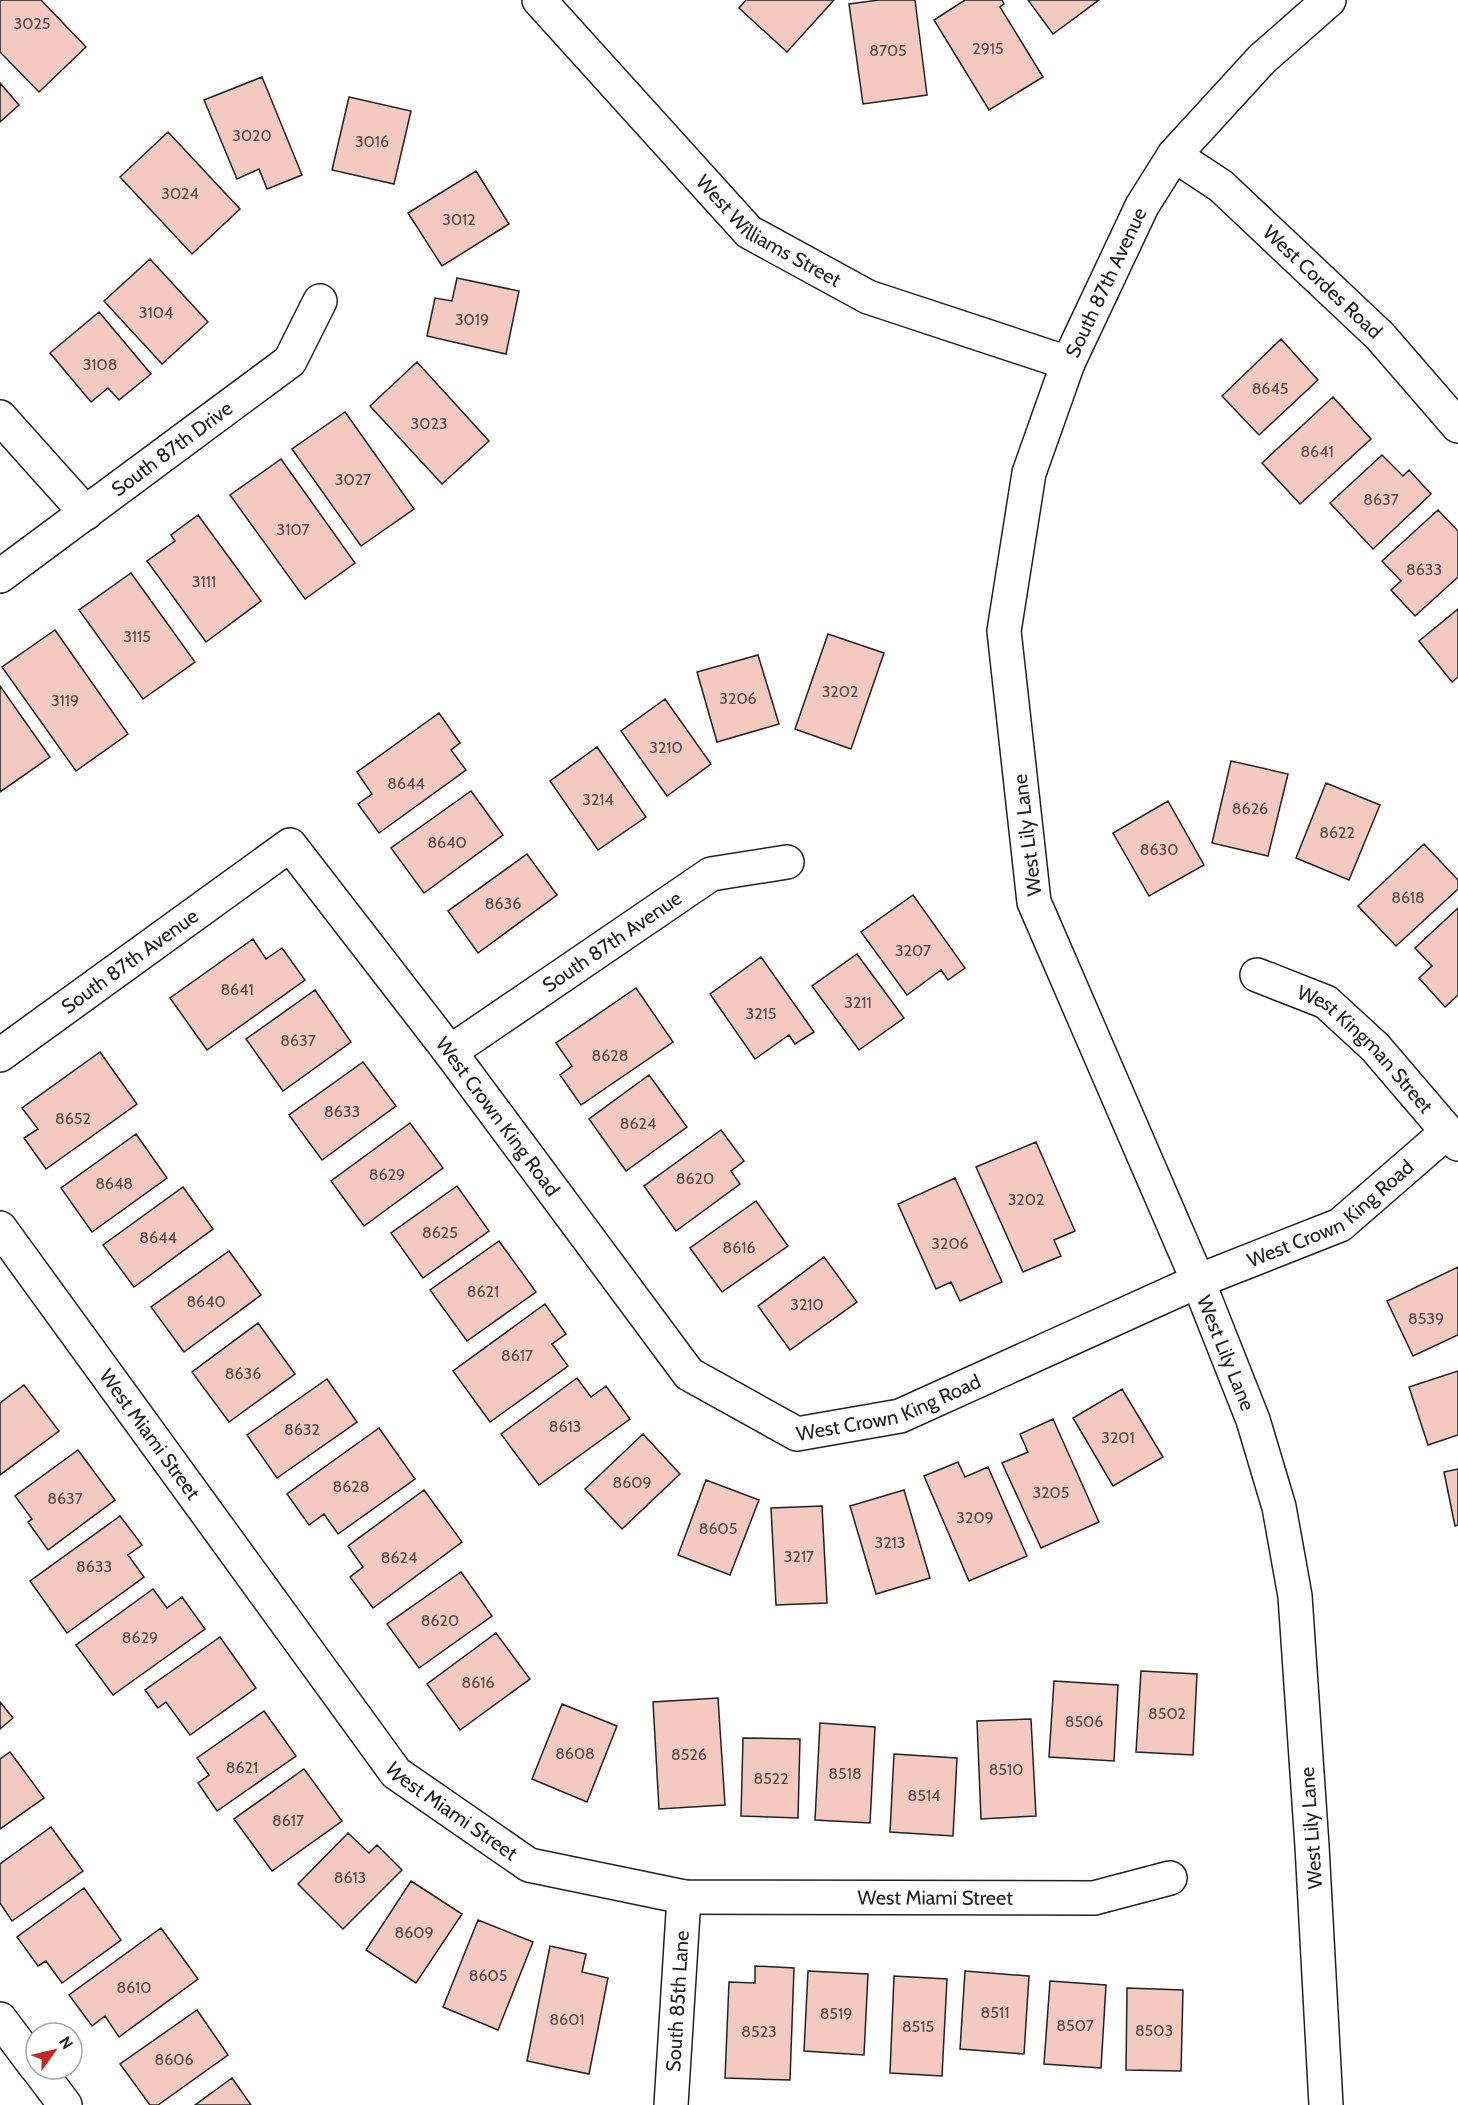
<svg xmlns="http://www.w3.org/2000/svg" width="1458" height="2105" font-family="Cabin,sans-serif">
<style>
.building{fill:#f3c9c0;stroke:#222;stroke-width:1.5}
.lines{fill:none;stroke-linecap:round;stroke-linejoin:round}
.minor-casing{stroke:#222;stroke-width:36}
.tertiary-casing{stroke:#222;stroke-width:36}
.minor{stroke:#fff;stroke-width:33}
.tertiary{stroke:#fff;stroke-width:33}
.labels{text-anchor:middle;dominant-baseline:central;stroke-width:4.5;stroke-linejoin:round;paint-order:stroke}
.number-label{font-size:16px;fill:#564c4a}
.street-label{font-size:20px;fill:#222;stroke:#fff}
</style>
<rect width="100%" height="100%" fill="#fff"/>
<path class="building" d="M0,0H41L86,47L39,92L0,52Z
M746,0H834L787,52L739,8Z
M879,0H915L927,95L863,104L849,4Z
M965,0H1002L1004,4L1000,7L1043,77L989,110L934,20Z
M1028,0H1099L1053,34Z
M262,77L302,175L267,189L259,169L237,179L204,100Z
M0,83L19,105L0,122Z
M349,97L411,111L394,184L332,170Z
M168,132L240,209L192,254L120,177Z
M476,171L509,224L442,266L408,213Z
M150,259L208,322L162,364L104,301Z
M457,278L519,291L506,354L427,336L435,298L452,301Z
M99,312L151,374L119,400L108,388L91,402L50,353Z
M1281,339L1318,380L1259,435L1222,396Z
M417,362L489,441L442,484L370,406Z
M1333,397L1371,439L1300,504L1262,463Z
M345,412L414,509L361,546L292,449Z
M1382,455L1403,476L1409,470L1431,494L1373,549L1330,503Z
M281,459L355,563L305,599L230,495Z
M1438,510L1458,531V577L1415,616L1391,590L1401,581L1382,561Z
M198,515L261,601L206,642L147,561L175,541L171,535Z
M131,573L195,662L143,699L79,610Z
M1458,609V677L1452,682L1419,641Z
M55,630L128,734L76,771L2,667Z
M828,634L884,653L851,749L795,729Z
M758,655L779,724L717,742L697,672Z
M0,686L50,757L0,792Z
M665,699L711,764L667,796L621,731Z
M439,713L460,743L451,750L466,770L379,833L358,804L372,794L357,772Z
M597,747L646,817L598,850L550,781Z
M1231,761L1288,774L1268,856L1212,843Z
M1326,783L1380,805L1349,880L1296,858Z
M471,791L503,835L424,893L391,848Z
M1168,801L1204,865L1149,896L1113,833Z
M1424,844L1458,880V889L1396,946L1358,906Z
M527,854L557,895L478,953L448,911Z
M913,895L965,968L948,980L941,970L907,995L861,932Z
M1458,908V995L1445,1007L1419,978L1432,966L1415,948Z
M253,939L266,959L282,948L305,980L207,1050L170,998Z
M857,954L904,1018L859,1050L812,986Z
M761,957L814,1032L795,1044L789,1035L755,1059L710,994Z
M636,988L673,1042L581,1105L560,1075L572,1066L556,1043Z
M315,990L351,1042L283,1091L246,1039Z
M100,1052L137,1104L46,1169L24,1138L38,1129L22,1108Z
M363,1062L396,1106L322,1160L289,1115Z
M649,1075L687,1127L626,1171L589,1119Z
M410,1123L443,1168L364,1226L331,1181Z
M721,1130L744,1161L731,1171L740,1184L676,1231L644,1186Z
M136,1134L167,1178L92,1232L61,1188Z
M1036,1142L1075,1231L1054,1240L1061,1256L1023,1272L976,1167Z
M955,1178L1002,1282L960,1301L951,1282L936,1289L898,1204Z
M457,1186L489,1231L423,1278L391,1233Z
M183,1187L213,1229L134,1287L103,1245Z
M756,1201L788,1246L722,1292L690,1248Z
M499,1241L536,1292L467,1341L430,1290Z
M229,1251L261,1295L184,1352L151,1307Z
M824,1257L857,1302L790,1350L758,1306Z
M1458,1267V1335L1413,1356L1387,1301Z
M545,1304L566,1334L552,1344L568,1366L490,1422L453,1371Z
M258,1323L295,1374L229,1422L192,1372Z
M1458,1371V1435L1428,1445L1409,1387Z
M577,1378L591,1397L606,1386L630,1419L539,1485L501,1434Z
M327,1379L357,1422L277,1478L247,1435Z
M24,1385L59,1431L0,1475V1403Z
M1122,1389L1163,1457L1113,1486L1073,1418Z
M1053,1419L1099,1522L1041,1548L1002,1463L1028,1452L1020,1434Z
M379,1428L415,1479L338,1534L324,1514L309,1525L287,1494Z
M643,1434L680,1474L622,1529L585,1489Z
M78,1450L115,1500L48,1550L28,1522L32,1519L15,1496Z
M958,1462L965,1477L988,1467L1027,1556L969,1581L924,1476Z
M1458,1469V1525L1455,1526L1444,1472Z
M706,1480L759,1500L730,1575L678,1555Z
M424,1490L462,1542L373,1608L350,1577L363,1567L348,1546Z
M904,1490L930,1578L876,1594L850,1506Z
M822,1506L827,1603L776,1605L771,1508Z
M120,1516L142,1545L128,1555L144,1577L67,1633L30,1581Z
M461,1572L492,1616L419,1668L387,1624Z
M153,1589L167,1608L182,1597L205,1629L113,1695L76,1645Z
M496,1633L530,1679L460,1730L427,1684Z
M220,1637L256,1688L190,1735L166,1702L158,1708L145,1690Z
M1141,1671L1197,1674L1193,1755L1136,1752Z
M1054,1681L1118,1685L1114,1761L1049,1757Z
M718,1698L725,1805L659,1809L653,1702Z
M0,1702L13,1718L0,1729Z
M562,1704L617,1726L587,1802L532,1779Z
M264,1711L296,1756L217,1811L198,1783L209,1775L197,1758Z
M1031,1719L1036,1816L981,1819L977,1721Z
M820,1723L875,1727L870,1823L815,1820Z
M743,1738L800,1739L798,1818L741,1816Z
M10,1752L44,1798L0,1829V1759Z
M894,1754L957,1758L953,1836L890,1832Z
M304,1769L342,1821L272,1871L234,1819Z
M51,1827L83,1871L12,1921L0,1903V1864Z
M348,1833L369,1853L377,1845L402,1870L343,1929L298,1884Z
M411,1881L462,1914L416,1983L366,1950Z
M84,1888L121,1940L62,1983L46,1961L38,1966L17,1937Z
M478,1920L533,1942L498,2030L443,2007Z
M161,1928L198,1979L119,2037L105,2016L92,2026L69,1995Z
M550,1946L586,1954L582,1972L608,1978L589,2074L527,2061Z
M755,1966L794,1968L790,2080L725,2078L729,1982L755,1983Z
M808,1971L868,1974L864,2055L804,2051Z
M965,1971L1029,1976L1024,2054L960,2049Z
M894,1976L947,1979L942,2076L890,2073Z
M1050,1981L1106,1985L1101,2068L1044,2064Z
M1127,1988L1183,1990L1181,2071L1126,2070Z
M197,2010L228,2055L158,2105H150L120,2064Z
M232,2078L251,2105H195Z"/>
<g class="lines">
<g class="minor-casing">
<g id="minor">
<path id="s1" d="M539,0L749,232L868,297L1068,363"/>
<path id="s2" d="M1174,155L1221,186L1380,336L1458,426"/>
<path d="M0,417L86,513"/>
<path id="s3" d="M0,576L290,361L320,301"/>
<path id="s4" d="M1257,975L1326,1002L1375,1047L1458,1144"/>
<path id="s5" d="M450,1052L711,874L787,862"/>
<path id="s6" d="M0,1055L290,845L450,1052L689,1374L797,1434L900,1416L1198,1281L1340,1225L1447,1132"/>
<path id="s7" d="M0,1228L396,1773L529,1865L684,1897L1094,1898L1170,1878"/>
<path d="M0,2019L36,2067"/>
<path d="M38,2069L65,2105"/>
<path id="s8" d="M671,2105L684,1897"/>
</g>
</g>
<g class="tertiary-casing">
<g id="tertiary">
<path id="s9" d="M1326,2105L1312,1846L1295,1596L1279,1507L1253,1420L1198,1281L1034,902L1004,631L1029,473L1068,363L1142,206L1174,155L1262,59L1329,0"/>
</g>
</g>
<use href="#minor" class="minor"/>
<use href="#tertiary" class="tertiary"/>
</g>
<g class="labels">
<g class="number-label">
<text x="32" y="23">3025</text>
<text x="988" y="48">2915</text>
<text x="888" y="50">8705</text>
<text x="252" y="135">3020</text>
<text x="372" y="141">3016</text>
<text x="180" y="193">3024</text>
<text x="459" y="219">3012</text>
<text x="156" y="312">3104</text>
<text x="472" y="319">3019</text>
<text x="100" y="364">3108</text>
<text x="1270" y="388">8645</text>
<text x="429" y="423">3023</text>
<text x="1317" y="451">8641</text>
<text x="353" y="479">3027</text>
<text x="1381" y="499">8637</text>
<text x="293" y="529">3107</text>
<text x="1424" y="569">8633</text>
<text x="204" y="581">3111</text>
<text x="137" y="636">3115</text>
<text x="840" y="691">3202</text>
<text x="738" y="698">3206</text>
<text x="65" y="700">3119</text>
<text x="666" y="747">3210</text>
<text x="406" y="783">8644</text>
<text x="598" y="799">3214</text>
<text x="1250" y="808">8626</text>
<text x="1337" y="832">8622</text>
<text x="447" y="842">8640</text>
<text x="1159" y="849">8630</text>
<text x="1408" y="897">8618</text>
<text x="503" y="903">8636</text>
<text x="913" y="950">3207</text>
<text x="237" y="989">8641</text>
<text x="858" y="1002">3211</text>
<text x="761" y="1013">3215</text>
<text x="298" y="1040">8637</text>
<text x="610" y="1055">8628</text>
<text x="342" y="1111">8633</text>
<text x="73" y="1118">8652</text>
<text x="638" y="1123">8624</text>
<text x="387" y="1174">8629</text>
<text x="695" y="1178">8620</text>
<text x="114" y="1183">8648</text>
<text x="1026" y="1199">3202</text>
<text x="440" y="1232">8625</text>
<text x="158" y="1237">8644</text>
<text x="950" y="1243">3206</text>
<text x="739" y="1247">8616</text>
<text x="483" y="1291">8621</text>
<text x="206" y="1301">8640</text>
<text x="807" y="1304">3210</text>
<text x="1426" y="1318">8539</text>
<text x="517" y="1355">8617</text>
<text x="243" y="1373">8636</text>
<text x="565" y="1426">8613</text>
<text x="302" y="1429">8632</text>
<text x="1118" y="1437">3201</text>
<text x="632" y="1482">8609</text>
<text x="351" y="1486">8628</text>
<text x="1051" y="1492">3205</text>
<text x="65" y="1498">8637</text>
<text x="975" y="1517">3209</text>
<text x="718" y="1528">8605</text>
<text x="890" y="1542">3213</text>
<text x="799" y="1556">3217</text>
<text x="399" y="1557">8624</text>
<text x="94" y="1566">8633</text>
<text x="440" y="1620">8620</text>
<text x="140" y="1637">8629</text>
<text x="478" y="1682">8616</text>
<text x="1167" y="1713">8502</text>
<text x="1084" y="1721">8506</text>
<text x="575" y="1753">8608</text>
<text x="689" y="1754">8526</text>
<text x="242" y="1767">8621</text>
<text x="1006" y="1769">8510</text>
<text x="845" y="1773">8518</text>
<text x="771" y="1778">8522</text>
<text x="924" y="1795">8514</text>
<text x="288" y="1820">8617</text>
<text x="350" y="1877">8613</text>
<text x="414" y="1932">8609</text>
<text x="488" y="1975">8605</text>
<text x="134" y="1987">8610</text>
<text x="995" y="2012">8511</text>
<text x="836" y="2013">8519</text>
<text x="567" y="2019">8601</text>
<text x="1075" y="2025">8507</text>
<text x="918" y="2026">8515</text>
<text x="1154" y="2030">8503</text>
<text x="759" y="2031">8523</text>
<text x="174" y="2059">8606</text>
</g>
<g class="street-label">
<text stroke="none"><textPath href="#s1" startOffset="328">West Williams Street</textPath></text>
<text stroke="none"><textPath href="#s9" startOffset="1892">South 87th Avenue</textPath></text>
<text stroke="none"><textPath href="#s2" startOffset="196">West Cordes Road</textPath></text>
<text stroke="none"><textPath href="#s3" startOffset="214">South 87th Drive</textPath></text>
<text transform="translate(1027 835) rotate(-97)">West Lily Lane</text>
<text stroke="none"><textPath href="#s5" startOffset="196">South 87th Avenue</textPath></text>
<text stroke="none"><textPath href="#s6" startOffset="160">South 87th Avenue</textPath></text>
<text stroke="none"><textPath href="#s4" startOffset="134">West Kingman Street</textPath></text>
<text stroke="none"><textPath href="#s6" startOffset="700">West Crown King Road</textPath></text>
<text stroke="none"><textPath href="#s6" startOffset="1726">West Crown King Road</textPath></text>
<text transform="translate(1226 1353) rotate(68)">West Lily Lane</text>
<text stroke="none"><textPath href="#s6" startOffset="1240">West Crown King Road</textPath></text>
<text stroke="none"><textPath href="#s7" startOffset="255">West Miami Street</textPath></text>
<text stroke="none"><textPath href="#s7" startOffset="741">West Miami Street</textPath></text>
<text transform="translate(1311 1828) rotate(-94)">West Lily Lane</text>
<text stroke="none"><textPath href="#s7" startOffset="1245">West Miami Street</textPath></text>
<text stroke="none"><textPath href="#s8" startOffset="104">South 85th Lane</textPath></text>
</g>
</g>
<g transform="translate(54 2051) rotate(56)"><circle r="28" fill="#ffffff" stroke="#a7a7a7" stroke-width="1.5"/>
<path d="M0-4.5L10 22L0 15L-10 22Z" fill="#c62828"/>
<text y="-9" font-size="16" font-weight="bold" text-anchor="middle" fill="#222222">N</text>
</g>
</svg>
